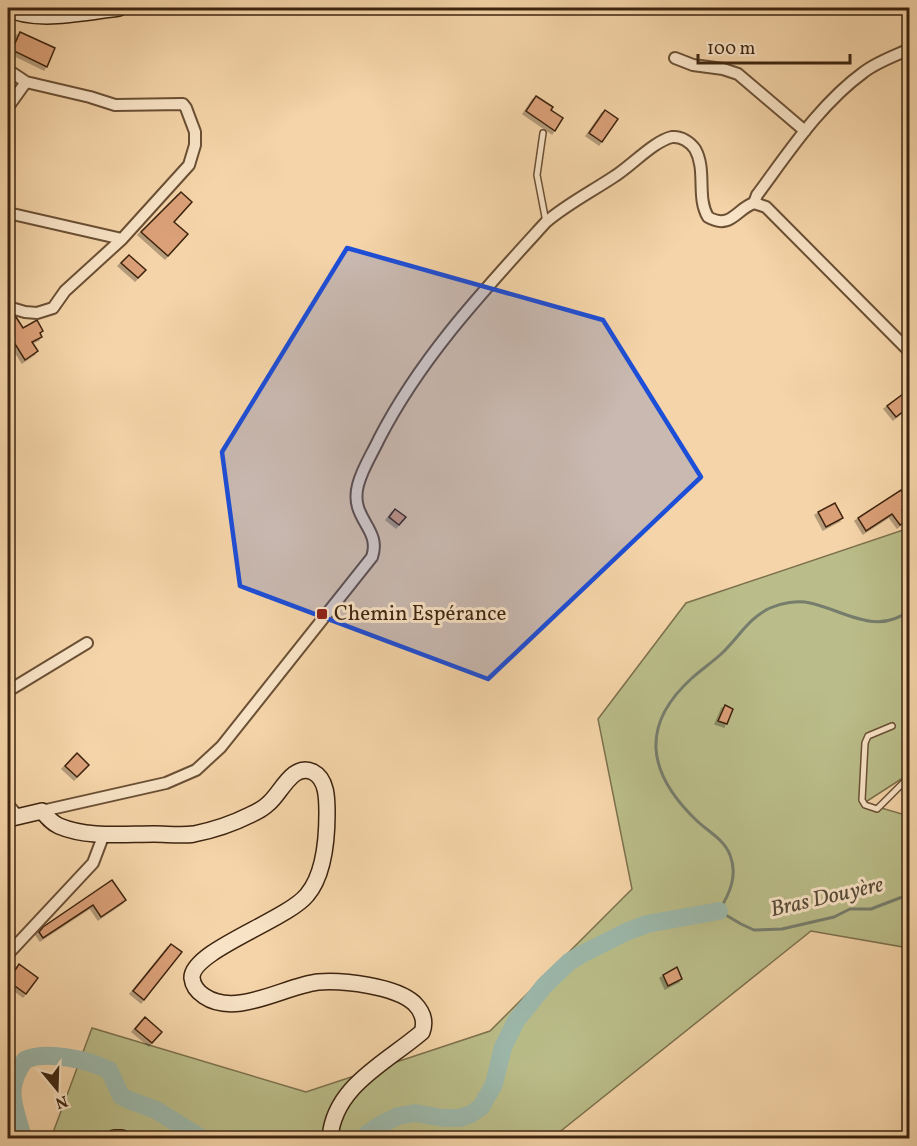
<svg xmlns="http://www.w3.org/2000/svg" width="917" height="1146" font-family="Vollkorn,serif">
<style>
.green{fill:#babd89;stroke:#7c704c;stroke-width:1.5}
.lines{fill:none;stroke-linecap:round;stroke-linejoin:round}
.stream{stroke:#767d6d;stroke-width:3}
.river{stroke:#9cb8ab;stroke-width:18}
.building{fill:#dba078;stroke:#3d240f;stroke-width:1.5;filter:url(#shadow)}
.lane-casing{stroke:#6b5035;stroke-width:8}
.street-casing{stroke:#6b5035;stroke-width:14}
.secondary-casing{stroke:#3d240f;stroke-width:18}
.lane{stroke:#f8e3c6;stroke-width:5}
.street{stroke:#f8e3c6;stroke-width:10}
.secondary{stroke:#f8e3c6;stroke-width:15}
.marked{fill:#1d4ed8;fill-opacity:0.2;stroke:#1d4ed8;stroke-width:4.5;stroke-linejoin:round}
.poi-dot{fill:#8f2418;stroke:#f8e3c6;stroke-width:2}
.labels{text-anchor:middle;dominant-baseline:central;stroke-width:6;stroke-linejoin:round;paint-order:stroke}
.poi-label{font-size:21px;fill:#3d240f;stroke:#f8e3c6;text-anchor:start}
.water-label{font-size:22px;font-style:italic;fill:#554936;stroke:#f8e3c6}
</style>
<defs>
<filter id="shadow"><feDropShadow dx="-3" dy="3" stdDeviation="0" flood-color="#0004"/></filter>
</defs>
<rect width="100%" height="100%" fill="#f4d4a8"/>
<filter id="stains"><feTurbulence type="fractalNoise" baseFrequency=".00333" numOctaves="4"/><feColorMatrix values="0 0 0 0 .2 0 0 0 0 .09 0 0 0 0 .02 0 0 0 .5 -.17"/></filter>
<radialGradient id="worn" r=".72"><stop offset=".6" stop-color="#630" stop-opacity="0"/><stop offset="1" stop-color="#630" stop-opacity=".3"/></radialGradient>
<path class="green" d="M909,528V774L864,803L909,816V948L811,931L552,1138H51L92,1028L306,1092L490,1031L632,889L598,719L686,603Z"/>
<g class="lines">
<path class="stream" d="M910,610C876,637 844,610 810,603C798,600 781,603 770,608C748,618 737,640 720,655C711,663 701,670 692,678C640,725 647,772 695,819C707,831 724,839 730,855C738,875 730,893 719,911L741,924L754,930L782,929L834,917L850,909H871L910,894"/>
<path class="river" d="M23,1138C15,1107 3,1089 25,1060C47,1050 88,1060 109,1070L121,1096L129,1100L156,1110L201,1138
M365,1138L367,1134L380,1125L398,1116L415,1113L443,1118H460L471,1114L481,1107L494,1084L503,1047L516,1021L544,986L569,962L582,954L626,932L647,924L719,911"/>
</g>
<path class="building" d="M20,32L55,48L47,67L12,50Z
M536,96L553,107L551,110L563,118L555,131L526,111Z
M605,110L618,119L602,142L589,133Z
M181,192L192,202L174,222L188,234L168,256L141,232Z
M129,255L146,270L138,278L121,263Z
M11,316L16,317L23,328L37,320L43,331L40,333L42,337L32,342L38,351L25,360L12,339L8,342V318Z
M903,394L909,403V407L896,417L887,406Z
M901,490L909,503L902,510L908,519L900,525L892,514L866,531L858,518Z
M835,503L843,518L826,527L818,512Z
M395,509L406,517L399,525L389,517Z
M725,705L733,709L727,724L718,721Z
M77,753L89,765L77,777L65,766Z
M112,880L126,900L101,917L93,905L43,938L39,932L43,927Z
M171,944L182,952L144,1000L133,991Z
M19,964L38,978L26,994L8,981Z
M677,967L682,979L668,986L663,975Z
M145,1017L162,1032L152,1043L135,1029Z"/>
<g class="lines">
<g class="lane-casing">
<path id="lane" d="M543,133L537,175L546,222
M892,726L868,736L865,743L862,800L865,805L877,809L910,776"/>
</g>
<g class="street-casing">
<path id="street" d="M675,58L693,65L723,69L738,74L805,131
M8,70L26,82L8,107
M754,203L766,207L910,352
M8,213L122,239
M8,307L25,312L37,313L53,308L65,291L122,239L189,165L195,145V132L186,108L183,104L115,105L90,97L26,82
M8,691L87,643
M8,805L19,817
M42,811L166,783L196,770L221,747L372,557C382,528 349,519 358,485C362,469 372,454 379,439C421,357 484,290 546,222C567,204 591,192 615,176C631,166 654,141 672,137C681,136 690,142 695,149C707,170 696,197 708,217C731,230 736,209 754,203L757,195C789,152 820,104 864,72C877,62 894,56 910,49
M8,954L93,863L104,834"/>
</g>
<g class="secondary-casing">
<path id="secondary" d="M8,9C37,23 87,12 119,8
M8,819L42,811C47,817 52,823 59,826C87,838 123,834 154,834C167,834 181,836 194,834C214,830 232,824 250,815C257,812 264,808 269,803C281,793 293,762 313,772C327,779 327,799 327,813C327,839 324,875 307,895C287,920 191,951 192,978C193,987 198,992 204,996C236,1018 284,986 318,982C343,980 395,986 414,1003C422,1011 426,1021 422,1032C386,1063 334,1086 330,1138
M114,1138H122"/>
</g>
<use href="#lane" class="lane"/>
<use href="#street" class="street"/>
<use href="#secondary" class="secondary"/>
</g>
<path class="marked" d="M347,248L603,320L701,477L488,679L240,586L222,452Z"/>
<rect class="poi-dot" x="316" y="608" width="12" height="12" rx="3"/>
<g class="labels">
<g class="poi-label">
<text x="334" y="614">Chemin Espérance</text>
</g>
<g class="water-label">
<text transform="translate(827 898) rotate(-13)">Bras Douyère</text>
</g>
</g>
<rect width="917" height="1146" fill="none" stroke="#f4d4a8" stroke-width="30"/>
<rect x="9" y="9" width="899" height="1128" fill="none" stroke="#3d240f" stroke-width="3"/>
<rect x="15" y="15" width="887" height="1116" fill="none" stroke="#3d240f" stroke-width="1.5"/>
<g transform="translate(57 1089) rotate(161)" stroke="#f8e3c6" stroke-width="4.5" paint-order="stroke">
<path d="M0-4.5L10 22L0 15L-10 22Z" fill="#3d240f"/>
<text y="-9" font-size="16" font-weight="bold" text-anchor="middle" fill="#3d240f">N</text>
</g>
<path d="M698 54v9h152v-9" fill="none" stroke="#3d240f" stroke-width="3"/>
<text x="707" y="54" font-size="18" fill="#3d240f" stroke="#f8e3c6" stroke-width="4.5" paint-order="stroke">100 m</text>
<rect width="100%" height="100%" filter="url(#stains)"/>
<rect width="100%" height="100%" fill="url(#worn)"/>
</svg>
